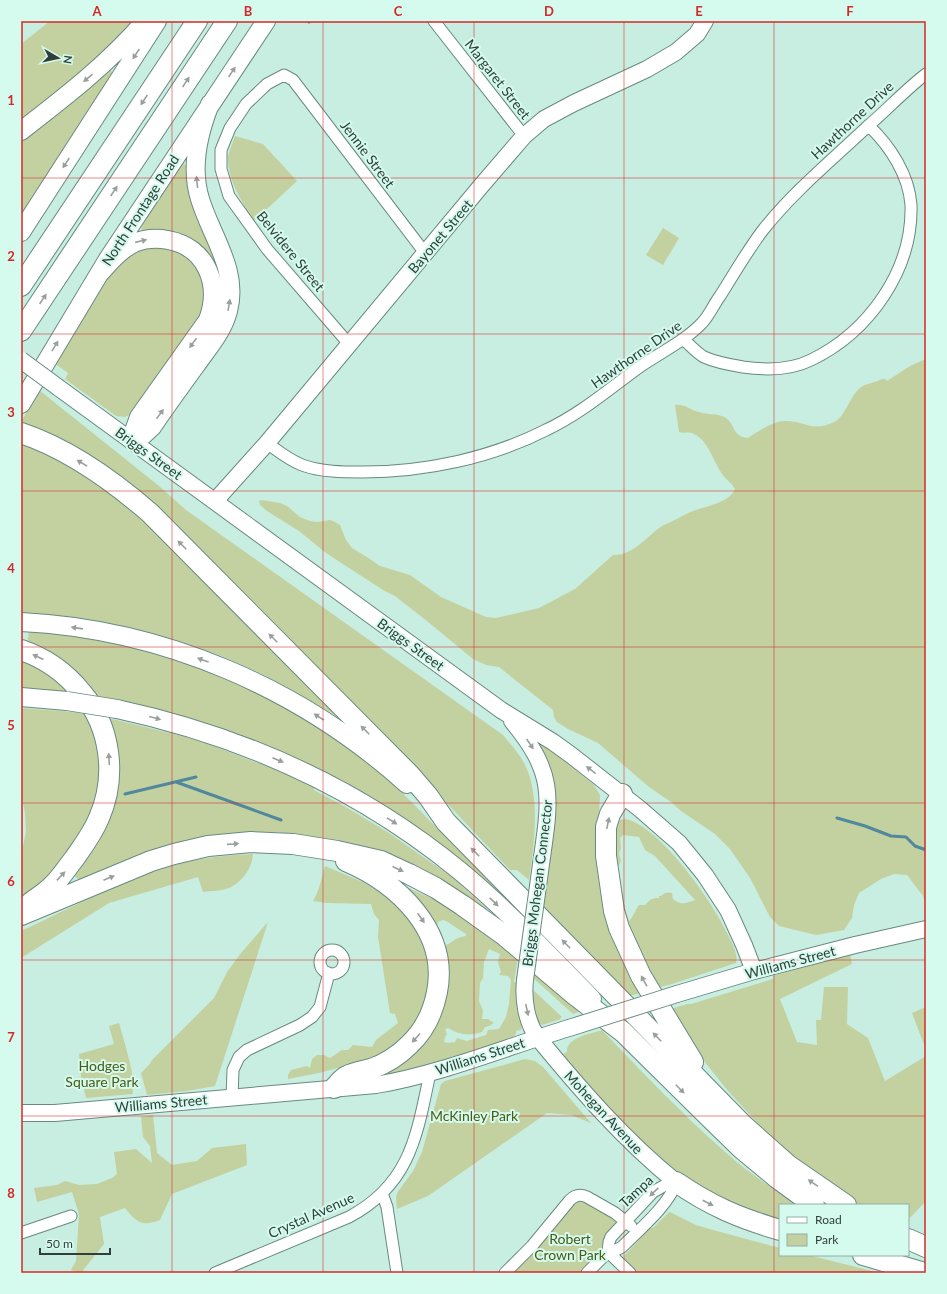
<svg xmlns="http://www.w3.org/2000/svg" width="947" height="1294" font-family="Lato,sans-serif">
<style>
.green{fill:#c3d1a0;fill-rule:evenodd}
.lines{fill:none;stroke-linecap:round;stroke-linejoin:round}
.stream{stroke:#50889e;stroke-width:3}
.street-casing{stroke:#688a80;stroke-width:13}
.secondary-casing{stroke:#688a80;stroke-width:18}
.primary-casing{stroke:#688a80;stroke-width:20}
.highway-casing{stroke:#688a80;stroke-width:22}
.street{stroke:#fff;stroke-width:11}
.secondary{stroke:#fff;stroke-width:16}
.primary{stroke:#fff;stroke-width:18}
.highway{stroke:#fff;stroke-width:20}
.secondary-bridge-casing{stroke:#688a80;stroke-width:18;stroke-linecap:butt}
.primary-bridge-casing{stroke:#688a80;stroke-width:20;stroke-linecap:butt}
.secondary-bridge{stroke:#fff;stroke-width:16}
.primary-bridge{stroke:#fff;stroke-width:18}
.oneway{fill:#989f9d}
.grid{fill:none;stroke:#d62828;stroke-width:1;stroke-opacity:0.55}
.labels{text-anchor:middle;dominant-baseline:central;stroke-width:4;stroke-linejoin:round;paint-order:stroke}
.street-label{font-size:14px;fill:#303f3b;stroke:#d5faee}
.park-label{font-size:14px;fill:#4b5a14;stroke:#d5faee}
.neatline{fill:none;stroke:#d62828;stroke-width:1.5}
.grid-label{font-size:13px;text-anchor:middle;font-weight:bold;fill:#d62828}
</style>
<rect width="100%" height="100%" fill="#c8ede1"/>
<path class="green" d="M50,21H133L119,37L63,90L21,122V44Z
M108,69L115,74L21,222V139Z
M235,136L263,144L297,181L254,221C243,204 227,179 228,157C229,150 233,143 235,136Z
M183,161L185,165H189L220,265L223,305L211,266L145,235L141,228L150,210Z
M663,228L679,238L663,265L646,255Z
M143,246L177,249L195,263L206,288L204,313L135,412L125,417L116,416L65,379L68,373L54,363L117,262Z
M926,359V905L923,896L907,875L894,874L881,879L859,893L854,905L852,918L844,930L816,935L779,926L770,917L750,878L730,849L715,834L681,811L671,802L649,787L598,743L568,729L557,722L554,717L553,710L499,667L486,665L473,659L427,621L395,596L383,590L326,553L299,531L267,511L260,505L259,501L262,500L280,503L287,506L300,517L310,521L317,522L330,520L333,521L340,525L346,540L352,548L370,559L380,566L410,575L441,597L486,617L496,618L539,608L575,589L613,555C633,556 647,536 662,526C668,523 673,521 679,518C683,515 688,513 693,511C706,506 729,503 735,489C732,483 726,480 723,475C713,462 709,441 694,434C689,431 684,434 679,432L675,405C684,403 690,410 699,412C707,415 719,413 726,418C736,426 732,436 748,438C758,432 771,422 784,421C804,420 812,433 834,422C846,416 849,397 860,388C866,383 875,383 882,379H885L887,381L910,366Z
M39,390L159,486L186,510L503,735C511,745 520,754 525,765C541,797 534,846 529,880L517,870H510L424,779L182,534L21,425V422Z
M21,438L117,492L344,720C317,705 291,689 264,675C190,639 104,616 21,614Z
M29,630C49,633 69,635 89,638C181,652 277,693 351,748C380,770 406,796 431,822C456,846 480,870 505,894L502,899L302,762L270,747L231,732L177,715L95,698L27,646Z
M21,657L35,662L77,695L21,691Z
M21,708L74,712L95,716L105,774L92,823L57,870L21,900V856L26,832L25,813L21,792Z
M108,718L195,739L279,771L314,787V790L351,810L389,833L452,877L486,908L482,915L369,852L324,838L277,832L233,833L180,843L142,854L111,866L81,883L71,871L94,844Z
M534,738L550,749L594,785L600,795L598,834L641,993L629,996L542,905L554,822Z
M626,819C661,827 715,905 729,937C733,945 738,954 736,963L669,985H668L652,989L639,963L615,883V824L620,820ZM623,835L639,837L645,850L655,856L695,900C686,903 681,906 673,899L672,893C667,892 665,892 661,896H659V898C652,898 650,899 645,905H639C635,910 634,916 629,921L625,908L618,867L621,861L619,853L621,848L620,838Z
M253,854C252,868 243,881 231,887C225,891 210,891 203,892L198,877L109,903L21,958V931C71,908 121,880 175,865C200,858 226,855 253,854Z
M325,866L363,882L383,894L399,908L416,927L426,945L432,972L420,1023L406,1041L375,1058L319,1073L288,1079V1075L291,1070L307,1066L310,1068L312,1059L317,1055H324L330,1058L342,1050H348L353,1045L372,1047L376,1040L398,1023L395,1014L390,1013L378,937L379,920L374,914L371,904L327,903L313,901C320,890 321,878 325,866Z
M395,882L440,902L465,918L518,957L514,982H517V1001L522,1027L521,1030L516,1031V1034L513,1037C469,1052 425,1068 380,1077L381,1070L394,1062L444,975ZM443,920L446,921L466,934V936C454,937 452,944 443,946L437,927L438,922ZM489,949L500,954L498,962L501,972L499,975L508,976L511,980L509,1004L506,1017L499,1029L488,1030L486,1035L467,1041L457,1038L455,1042L449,1043L444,1042L445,1037L447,1034L445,1029L448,1028C459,1035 469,1036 482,1032L485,1027L489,1026L494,1023L488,1019H482L483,1010L479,1002L480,983L483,978L484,962Z
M268,922L215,1086L187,1091L147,1095L141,1073L149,1065L152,1060L214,998L227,972L241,953Z
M850,954L852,964L780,999L797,1042L817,1045L816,1020H821L824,987H848L847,1024L868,1038L885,1081L926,1056V1201L908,1220V1205H857L847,1200L793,1156L763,1129L728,1091L700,1056L667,1010L687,1004H691L773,979V976Z
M533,969L581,1011L573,1014L532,977Z
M531,988L562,1017L560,1018L561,1019L542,1025L539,1023L537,1024L534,1017Z
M926,1007V1050L912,1013Z
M119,1023C124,1041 130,1060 133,1078C134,1083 132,1088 133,1094L86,1098L81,1076L79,1054L114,1044L109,1026Z
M602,1030C641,1071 681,1113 723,1150C746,1171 772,1188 797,1205H780V1228L699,1195L615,1115L573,1069L563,1054L567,1052C566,1037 591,1034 602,1030Z
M525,1059L535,1061L543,1067L591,1123L571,1115L547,1113L428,1196L397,1209L396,1198L397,1193L413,1171L422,1152L441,1084L445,1081Z
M153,1115L157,1153L172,1165L197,1161L212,1148L246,1144L247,1165L172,1194L160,1220C142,1227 136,1222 125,1208L100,1217L104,1244L81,1273L71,1270L76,1261L79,1214L72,1192L37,1202L34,1188L57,1185L65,1181L79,1185L97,1184L112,1178L117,1174L114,1152L136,1149L152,1163L150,1146L143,1137L141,1117Z
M580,1201L585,1202L612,1217L615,1220L616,1223L604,1239L600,1252L580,1273H511L574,1203Z
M670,1212L696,1225L713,1230L780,1248V1255H808L880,1273H637L626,1263L624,1256L650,1228H653L668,1213Z"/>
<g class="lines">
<path class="stream" d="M309,22V21
M176,782L281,820
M125,794L196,777
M837,818L865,826L891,836L906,837L915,846L926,850"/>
<g class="street-casing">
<path id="street" d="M434,21L524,136
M683,339C690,345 697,353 704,357C715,362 731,365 743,367C764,370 791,370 811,360C869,332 913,270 911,205C909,175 890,146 869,126
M349,344L267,249L229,196L221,169V150L230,128L246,104L267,84L284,75L293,80L425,253
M267,443C278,451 289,460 302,465C321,472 343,472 363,472C425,472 491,458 546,430C580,414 608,390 638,368C659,353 684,342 702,323C709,316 714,304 720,296C734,274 747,251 763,230C794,191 832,160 868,126C888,109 905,90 926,74
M320 962a12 12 0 1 1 24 0a12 12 0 1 1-24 0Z
M232,1097L233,1070L239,1057L247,1050L300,1025L312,1017L320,1007L329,973
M382,1193L387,1207L397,1273
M21,1233L71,1216
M608,1252L630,1273
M215,1273L349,1217C411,1184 417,1134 430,1073
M505,1273L532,1246L570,1200C575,1195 580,1194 587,1197L615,1213L631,1226
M587,1273L608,1252L614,1251L622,1247C638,1231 671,1203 676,1182L667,1184L653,1192L611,1237L609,1242L608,1252"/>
</g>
<g class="secondary-casing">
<path id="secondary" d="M59,388L501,710L553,742L571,755L640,809L679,843L705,875L728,910L744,945L754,971
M215,501L267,443L481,186L524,136L544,119L574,103L647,69L676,52L697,34L705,21
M512,721C554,772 551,795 542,857
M525,980C523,999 526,1022 538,1038C580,1089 624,1140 676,1182
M677,994L754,971L855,945L926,929
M21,1113H55L376,1085C441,1074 506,1047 569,1028"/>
</g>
<g class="primary-casing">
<path id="primary" d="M21,131C65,97 109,63 145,21
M21,232L157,21
M100,273C110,262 121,249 134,243C144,239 157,238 168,240C207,247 221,285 208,320L139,417L133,434V441L139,439L152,427C166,406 181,386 196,365C208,348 223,331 228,311C239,270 211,236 200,199C190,167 198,134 210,104
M21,404L108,259L266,21
M21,622C164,629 300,688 407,784
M21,697L67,701
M117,709C242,736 360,789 460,871C507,910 549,955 592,999"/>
</g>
<g class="highway-casing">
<path id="highway" d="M21,286L197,21
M21,331L227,21
M21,433C69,449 112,480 150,513L410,775L428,796L446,822L743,1125L788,1165L846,1205
M21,650C45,658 66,673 82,693C111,727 117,777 99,818C93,833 83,846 74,859C66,869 60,879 51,887C44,894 36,898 29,904
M622,794L610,814L606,827V856L614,911L619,928L641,976L693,1062
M21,915L151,861L174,854L208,846L251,842L293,844L337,851L381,861L409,874L436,888L462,905L504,935L575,995L623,1032L705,1113L741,1148L777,1178L814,1205
M334,1088C338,1084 342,1078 347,1076C354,1072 363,1071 371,1069C385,1064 398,1056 409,1045C424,1031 433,1013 437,992C449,931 398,883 346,861
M676,1182C711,1206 739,1218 780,1230
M908,1239L926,1247
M863,1255L925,1273"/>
</g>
<use href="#street" class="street"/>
<use href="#secondary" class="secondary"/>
<use href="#primary" class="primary"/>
<use href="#highway" class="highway"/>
<g class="secondary-bridge-casing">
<path id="secondary-bridge" d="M21,360L59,388
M525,980L542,857
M569,1028L677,994"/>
</g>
<g class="primary-bridge-casing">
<path id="primary-bridge" d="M67,701L117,709"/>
</g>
<use href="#secondary-bridge" class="secondary-bridge"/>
<use href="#primary-bridge" class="primary-bridge"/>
</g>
<defs><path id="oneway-solid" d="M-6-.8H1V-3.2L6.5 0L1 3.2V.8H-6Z"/></defs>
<g class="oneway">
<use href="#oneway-solid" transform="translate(136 54) rotate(123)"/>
<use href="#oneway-solid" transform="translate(232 72) rotate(-56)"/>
<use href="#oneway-solid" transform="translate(88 78) rotate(140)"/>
<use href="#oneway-solid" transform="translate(186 82) rotate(-56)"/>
<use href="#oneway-solid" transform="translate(144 100) rotate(124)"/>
<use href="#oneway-solid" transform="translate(66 163) rotate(123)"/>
<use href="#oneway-solid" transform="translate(197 182) rotate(-96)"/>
<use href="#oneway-solid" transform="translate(114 191) rotate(-56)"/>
<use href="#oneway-solid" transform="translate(141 241) rotate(-13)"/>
<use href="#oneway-solid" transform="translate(43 299) rotate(-56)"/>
<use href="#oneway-solid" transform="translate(229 305) rotate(-80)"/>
<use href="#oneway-solid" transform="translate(193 343) rotate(126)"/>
<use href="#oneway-solid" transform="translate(55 346) rotate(-59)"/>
<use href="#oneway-solid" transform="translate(160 414) rotate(-54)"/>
<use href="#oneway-solid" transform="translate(82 463) rotate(-149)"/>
<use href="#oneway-solid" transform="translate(182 545) rotate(-135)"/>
<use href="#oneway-solid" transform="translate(77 628) rotate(-172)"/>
<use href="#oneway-solid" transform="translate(273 638) rotate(-135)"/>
<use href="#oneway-solid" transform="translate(38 657) rotate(-155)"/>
<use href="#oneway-solid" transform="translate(203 660) rotate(-160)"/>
<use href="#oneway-solid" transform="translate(319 717) rotate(-148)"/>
<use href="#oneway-solid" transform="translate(155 718) rotate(15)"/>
<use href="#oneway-solid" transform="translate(365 730) rotate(-135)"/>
<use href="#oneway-solid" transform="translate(530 744) rotate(56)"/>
<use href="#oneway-solid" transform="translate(109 759) rotate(-93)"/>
<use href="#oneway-solid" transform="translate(278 760) rotate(23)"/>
<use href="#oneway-solid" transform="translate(591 770) rotate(-142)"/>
<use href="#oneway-solid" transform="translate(392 821) rotate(32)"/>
<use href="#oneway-solid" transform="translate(608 823) rotate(-78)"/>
<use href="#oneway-solid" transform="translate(233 844) rotate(-4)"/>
<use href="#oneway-solid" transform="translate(475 852) rotate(-135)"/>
<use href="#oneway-solid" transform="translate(398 869) rotate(25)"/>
<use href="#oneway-solid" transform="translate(61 876) rotate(-47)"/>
<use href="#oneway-solid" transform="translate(109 878) rotate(-23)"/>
<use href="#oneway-solid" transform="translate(494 902) rotate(43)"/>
<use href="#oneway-solid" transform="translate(421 918) rotate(55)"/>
<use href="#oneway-solid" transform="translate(566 944) rotate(-134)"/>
<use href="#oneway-solid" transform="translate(644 981) rotate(-119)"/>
<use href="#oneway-solid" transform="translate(527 1010) rotate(78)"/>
<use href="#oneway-solid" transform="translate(657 1037) rotate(-134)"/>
<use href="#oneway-solid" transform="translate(416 1038) rotate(132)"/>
<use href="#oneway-solid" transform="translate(680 1089) rotate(45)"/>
<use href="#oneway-solid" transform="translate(813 1183) rotate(-145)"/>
<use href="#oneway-solid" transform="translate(654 1192) rotate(137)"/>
<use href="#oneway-solid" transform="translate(708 1203) rotate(28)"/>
</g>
<path class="grid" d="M172,21V1273M323,21V1273M474,21V1273M624,21V1273M774,21V1273M21,178H926M21,334H926M21,491H926M21,647H926M21,803H926M21,960H926M21,1116H926"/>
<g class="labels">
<g class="street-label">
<text transform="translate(498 79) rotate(52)">Margaret Street</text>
<text transform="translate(852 120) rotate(-43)">Hawthorne Drive</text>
<text transform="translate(368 154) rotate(53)">Jennie Street</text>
<text transform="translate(140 210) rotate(-57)">North Frontage Road</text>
<text transform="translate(440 236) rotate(-50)">Bayonet Street</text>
<text transform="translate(291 251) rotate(51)">Belvidere Street</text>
<text transform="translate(636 354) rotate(-35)">Hawthorne Drive</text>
<text transform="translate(149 453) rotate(36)">Briggs Street</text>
<text transform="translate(411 644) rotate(36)">Briggs Street</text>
<text transform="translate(537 883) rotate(-83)">Briggs Mohegan Connector</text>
<text transform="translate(790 962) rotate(-15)">Williams Street</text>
<text transform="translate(480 1056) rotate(-18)">Williams Street</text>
<text transform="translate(161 1103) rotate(-5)">Williams Street</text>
<text transform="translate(604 1112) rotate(47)">Mohegan Avenue</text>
<text transform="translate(636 1191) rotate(-43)">Tampa</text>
<text transform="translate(311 1215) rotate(-24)">Crystal Avenue</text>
</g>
<g class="park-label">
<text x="102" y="1065">Hodges<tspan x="102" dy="16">Square Park</tspan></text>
<text x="474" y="1115">McKinley Park</text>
<text x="570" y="1238">Robert<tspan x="570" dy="16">Crown Park</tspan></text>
</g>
</g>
<rect width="947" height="1294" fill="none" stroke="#d5faee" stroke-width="44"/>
<rect x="779" y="1204" width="130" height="52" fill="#d5faee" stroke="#93afa6"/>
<rect x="787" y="1217" width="20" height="6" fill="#ffffff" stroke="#93afa6"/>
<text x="815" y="1224" font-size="12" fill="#303f3b">Road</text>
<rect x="787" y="1234" width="20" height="12" fill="#c3d1a0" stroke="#93afa6"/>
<text x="815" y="1244" font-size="12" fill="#303f3b">Park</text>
<g transform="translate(58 58) rotate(99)" stroke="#d5faee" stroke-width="3" paint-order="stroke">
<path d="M0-3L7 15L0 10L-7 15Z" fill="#303f3b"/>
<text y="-6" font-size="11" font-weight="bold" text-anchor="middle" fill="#303f3b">N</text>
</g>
<path d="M40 1248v6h70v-6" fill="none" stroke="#303f3b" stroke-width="2"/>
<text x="46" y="1248" font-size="12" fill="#303f3b" stroke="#d5faee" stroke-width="3" paint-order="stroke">50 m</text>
<rect x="22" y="22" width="903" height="1250" class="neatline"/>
<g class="grid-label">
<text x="97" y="16">A</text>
<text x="248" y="16">B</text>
<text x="398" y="16">C</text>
<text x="549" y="16">D</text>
<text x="699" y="16">E</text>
<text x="850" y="16">F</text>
<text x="11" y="105">1</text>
<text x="11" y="261">2</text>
<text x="11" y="417">3</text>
<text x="11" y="573">4</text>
<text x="11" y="730">5</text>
<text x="11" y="886">6</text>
<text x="11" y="1042">7</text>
<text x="11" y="1198">8</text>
</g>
</svg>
